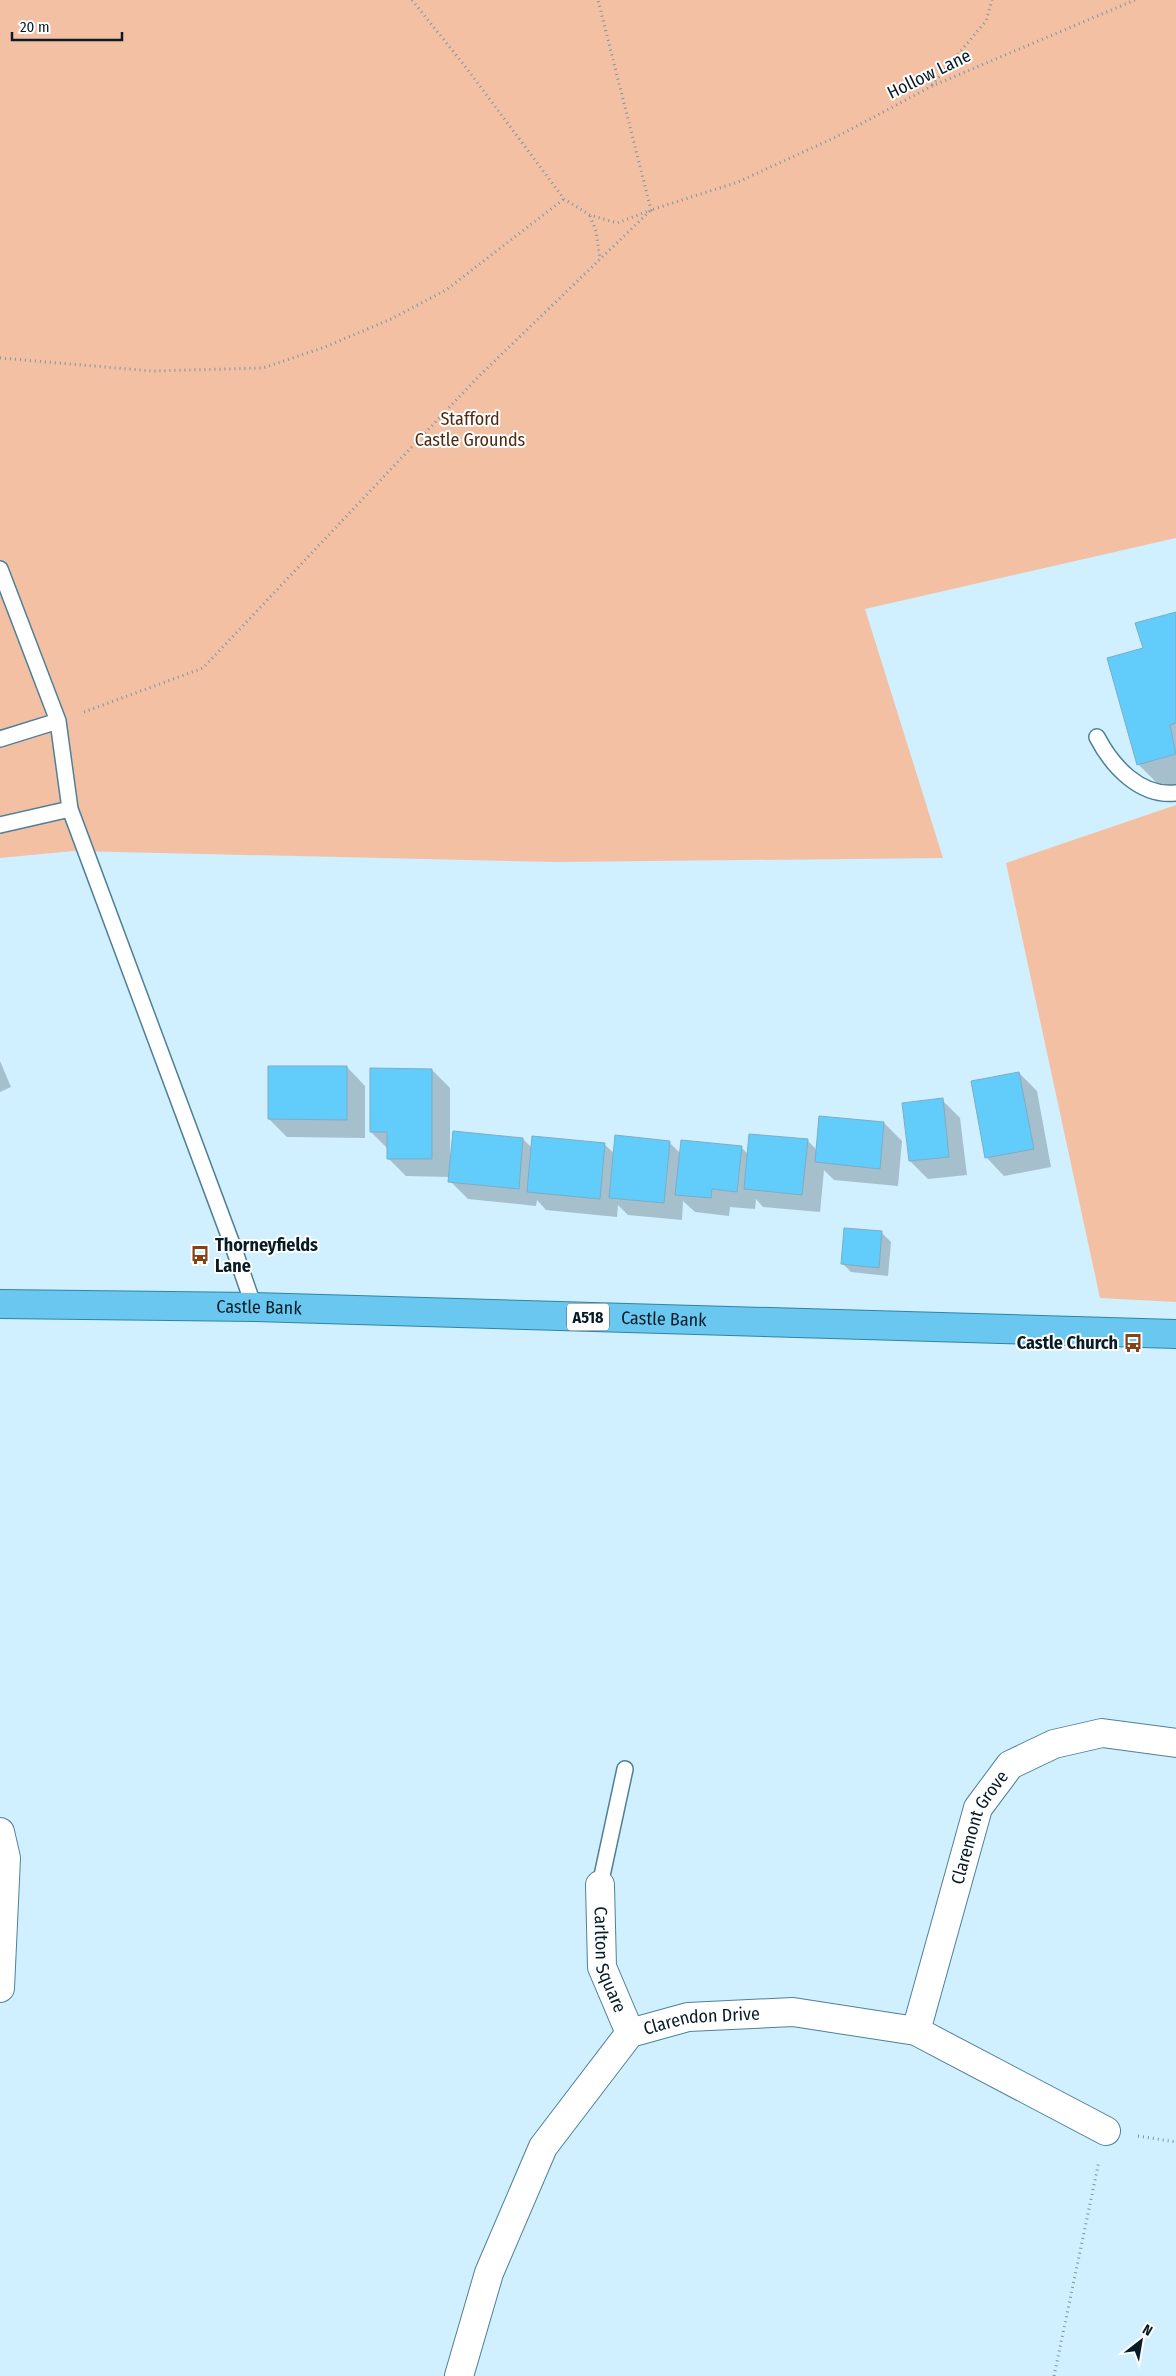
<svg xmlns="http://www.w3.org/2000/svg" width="1176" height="2376" font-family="'Fira Sans Condensed',sans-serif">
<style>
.green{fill:#f4c0a3}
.shadow{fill:#0003}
.building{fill:#62ccfb;stroke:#7baec6}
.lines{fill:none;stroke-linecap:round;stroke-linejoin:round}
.service-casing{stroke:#4f8098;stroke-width:18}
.minor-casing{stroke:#4f8098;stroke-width:30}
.trunk-casing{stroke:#2f83a7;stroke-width:30}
.path{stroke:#7b95a3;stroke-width:3;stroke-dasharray:1 4;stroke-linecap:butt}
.service{stroke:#fff;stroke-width:15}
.minor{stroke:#fff;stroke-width:28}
.trunk{stroke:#6ac8f0;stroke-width:28}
.labels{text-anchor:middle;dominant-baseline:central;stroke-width:4;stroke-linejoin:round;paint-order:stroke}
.shield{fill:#fff;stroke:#526067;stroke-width:1}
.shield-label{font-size:16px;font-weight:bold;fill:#081c26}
.street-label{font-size:18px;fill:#081c26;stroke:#fff}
.park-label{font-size:18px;fill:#522910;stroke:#fff}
.poi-label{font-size:18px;font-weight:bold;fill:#081c26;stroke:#fff;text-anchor:start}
</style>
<rect width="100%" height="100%" fill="#d0efff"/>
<path class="green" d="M0,0H1176V538L865,609L943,858L557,862L73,851L0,858Z
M1176,805V1302L1100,1298L1006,863Z"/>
<path class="shadow" d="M1176,613V788L1165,791L1138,764L1144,649Z
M0,1061L11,1087L0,1092Z
M347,1067L365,1086V1138L287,1137L269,1119Z
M432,1070L450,1088V1159L523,1139L532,1148L604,1144L615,1154L669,1142L681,1154L741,1147L748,1154L807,1140L817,1150L884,1123L902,1141L898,1186L834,1180L824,1170L820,1212L763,1207L756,1199L755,1209L730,1207L729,1216L695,1212L683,1201L682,1220L628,1215L618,1205L617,1217L546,1210L537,1200L536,1206L468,1199L450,1181V1177L406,1176L388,1158V1149L371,1132Z
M1019,1073L1037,1091L1051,1167L1004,1176L986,1157Z
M942,1100L960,1118L967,1175L928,1179L910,1161Z
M845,1229L882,1233L891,1242L888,1276L851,1272L842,1263Z"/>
<path class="building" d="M1176,612V723L1170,725L1176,754L1137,765L1107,658L1143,648L1135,623Z
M268,1066H347V1120L268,1119Z
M370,1068L432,1069V1159H387V1132H370Z
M1019,1072L1034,1149L985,1158L971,1081Z
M943,1098L949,1157L909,1161L902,1103Z
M819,1116L884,1122L880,1169L815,1162Z
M453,1131L523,1138L519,1189L448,1182Z
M749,1134L808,1139L802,1195L744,1189Z
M615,1135L670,1141L664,1203L609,1198Z
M532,1136L605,1143L600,1199L527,1192Z
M681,1140L742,1146L737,1192L712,1189L711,1198L675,1195Z
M844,1228L882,1231L879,1268L841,1264Z"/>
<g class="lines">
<g class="service-casing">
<path id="service" d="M0,569L58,721
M1097,737C1112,766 1140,797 1176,793
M0,739L58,721L70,809L235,1252L254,1307
M0,825L70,809
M600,1885L625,1769"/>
</g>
<g class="minor-casing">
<g id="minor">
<path d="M0,1832L6,1858L0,1988"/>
<path id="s1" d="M600,1885L602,1967L630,2033"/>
<path id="s2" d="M916,2031L978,1808L1010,1765L1054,1744L1102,1733L1176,1743"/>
<path id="s3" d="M459,2376L489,2273L543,2147L630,2033L688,2017L793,2012L916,2031L1106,2131"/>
</g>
</g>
<g class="trunk-casing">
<g id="trunk">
<path id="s4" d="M0,1304L254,1307L1176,1334"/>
</g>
</g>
<path class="path" d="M412,0L468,70L564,199L590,215L617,223L651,210L598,0
M932,85L986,21L992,0
M590,216L596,231L600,259
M0,358L152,371L263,368L325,347L391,319L446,290L564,199
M84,712L203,668L478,377L651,210L738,182L838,136L932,86L1135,0
M1138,2136L1176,2142
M1054,2376L1099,2161"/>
<use href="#service" class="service"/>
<use href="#minor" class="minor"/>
<use href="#trunk" class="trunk"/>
</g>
<defs>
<g id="bus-bare" transform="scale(1.5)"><path d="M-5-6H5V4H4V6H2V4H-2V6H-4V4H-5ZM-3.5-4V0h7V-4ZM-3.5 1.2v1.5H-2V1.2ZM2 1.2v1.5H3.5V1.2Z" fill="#854214" stroke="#fff" stroke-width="2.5" paint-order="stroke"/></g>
</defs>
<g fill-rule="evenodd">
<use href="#bus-bare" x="200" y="1255"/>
<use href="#bus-bare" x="1133" y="1343"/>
</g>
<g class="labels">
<rect class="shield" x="567" y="1303.5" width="42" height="27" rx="4"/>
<g class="shield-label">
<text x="588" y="1317">A518</text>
</g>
<g class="street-label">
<text transform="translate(929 74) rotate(-26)">Hollow Lane</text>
<text stroke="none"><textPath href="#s4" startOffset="259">Castle Bank</textPath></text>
<text stroke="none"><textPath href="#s4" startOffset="664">Castle Bank</textPath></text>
<text stroke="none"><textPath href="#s2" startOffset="214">Claremont Grove</textPath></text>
<text stroke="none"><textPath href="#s1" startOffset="76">Carlton Square</textPath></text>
<text stroke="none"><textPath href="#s3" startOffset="461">Clarendon Drive</textPath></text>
</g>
<g class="park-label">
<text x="470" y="419">Stafford<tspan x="470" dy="21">Castle Grounds</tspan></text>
</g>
<g class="poi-label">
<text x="215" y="1245">Thorneyfields<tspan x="215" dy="21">Lane</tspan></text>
<text x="1118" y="1343" text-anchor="end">Castle Church</text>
</g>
</g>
<g transform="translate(1141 2341) rotate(31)" stroke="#ffffff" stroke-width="4" paint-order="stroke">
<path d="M0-4L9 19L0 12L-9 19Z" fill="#081c26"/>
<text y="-8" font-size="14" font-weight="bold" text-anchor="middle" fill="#081c26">N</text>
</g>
<path d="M12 32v8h110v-8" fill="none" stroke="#081c26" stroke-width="2.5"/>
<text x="20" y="32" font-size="15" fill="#081c26" stroke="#ffffff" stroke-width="4" paint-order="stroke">20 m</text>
</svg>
